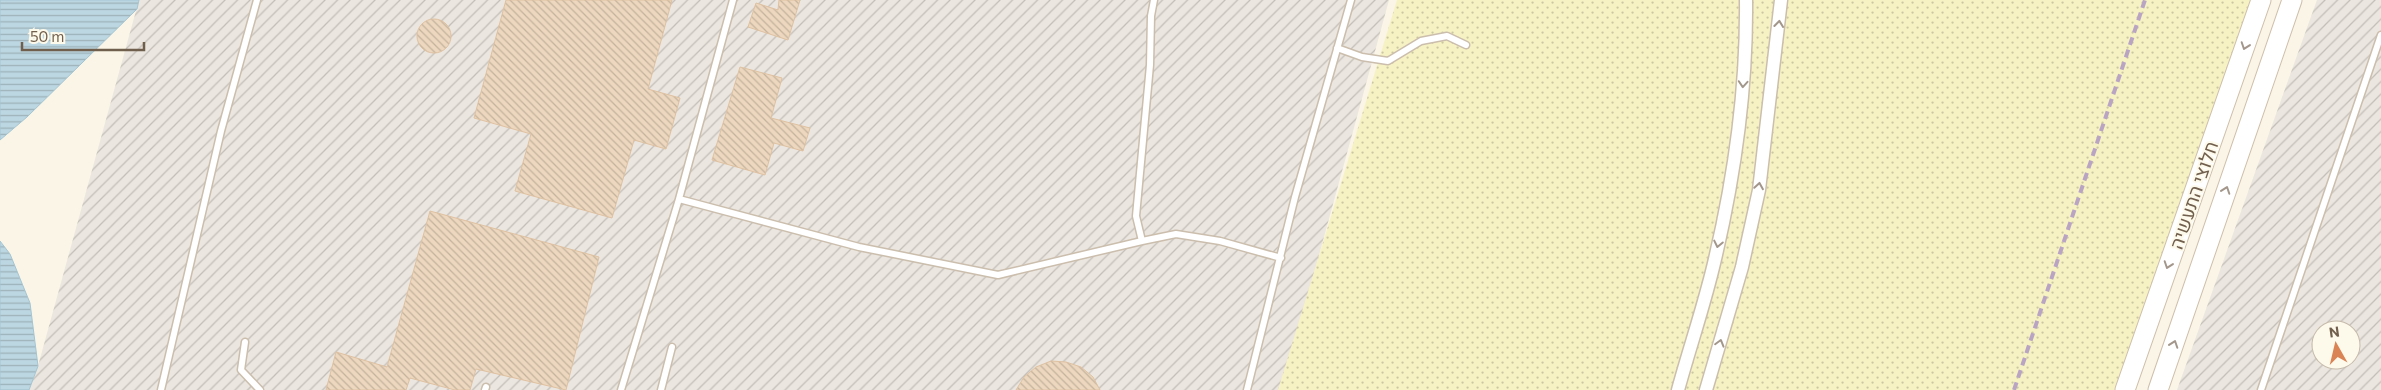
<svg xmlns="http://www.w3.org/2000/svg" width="2381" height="390" font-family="Commissioner,Heebo,sans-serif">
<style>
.industrial{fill:url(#industrial-furrows);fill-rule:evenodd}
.sand{fill:url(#sand-dots)}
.water{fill:url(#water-rules);stroke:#a3c5d3}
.building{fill:url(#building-back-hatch);stroke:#dfc1a1}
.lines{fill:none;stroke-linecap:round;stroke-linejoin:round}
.lane-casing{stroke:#cbbead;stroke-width:9}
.street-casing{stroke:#cbbead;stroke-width:15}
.secondary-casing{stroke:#cebfab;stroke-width:21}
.lane{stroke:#fff;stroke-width:6}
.street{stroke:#fff;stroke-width:12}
.secondary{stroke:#fff;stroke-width:19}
.rail{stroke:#b9a5c3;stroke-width:4;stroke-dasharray:8 5;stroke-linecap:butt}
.oneway{stroke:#a3978b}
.labels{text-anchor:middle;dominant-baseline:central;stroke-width:4;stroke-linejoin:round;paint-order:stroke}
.street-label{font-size:19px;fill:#715f4d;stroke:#fdf9eb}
</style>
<defs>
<pattern id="industrial-furrows" width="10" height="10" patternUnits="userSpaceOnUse" patternTransform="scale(1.25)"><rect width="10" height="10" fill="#ebe6df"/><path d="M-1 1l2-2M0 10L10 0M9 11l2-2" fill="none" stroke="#c3beb7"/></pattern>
<pattern id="sand-dots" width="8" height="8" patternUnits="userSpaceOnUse" patternTransform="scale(1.25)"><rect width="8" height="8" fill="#f7f2c3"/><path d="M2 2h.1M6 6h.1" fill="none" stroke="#ccc7a1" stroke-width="1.8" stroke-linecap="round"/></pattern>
<pattern id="water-rules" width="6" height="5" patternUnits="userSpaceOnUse" patternTransform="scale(1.25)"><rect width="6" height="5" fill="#bcd7e2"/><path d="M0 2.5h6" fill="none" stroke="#9db2b9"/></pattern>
<pattern id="building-back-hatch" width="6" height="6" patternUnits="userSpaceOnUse" patternTransform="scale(1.25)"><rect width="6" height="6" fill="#edd8bf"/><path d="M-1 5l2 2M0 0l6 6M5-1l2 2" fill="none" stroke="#c4b29d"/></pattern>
</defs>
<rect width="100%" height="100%" fill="#faf5e6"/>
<path class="industrial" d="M139,0H1389L1282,390H29L38,366Z
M2317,0H2381V390H2177ZM2321,330H2351V360H2321Z"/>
<path class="sand" d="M1397,0H2263L2129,390H1278Z"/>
<path class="water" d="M0,0H139L137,9L27,117L0,140Z
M0,241L10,254L30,303L38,366L29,390H0Z"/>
<path class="building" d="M506,0H672L648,89L680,98L666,149L634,140L612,218L515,191L531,134L474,118Z
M779,0H800L788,40L748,27L756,3L778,10Z
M417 36a17 17 0 1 1 34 0a17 17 0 1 1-34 0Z
M740,67L782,78L771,118L810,128L803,151L774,143L765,175L712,160Z
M430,211L599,257L566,390L476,369L470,390H455L410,378L406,390H326L336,352L387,367Z
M1051,361L1066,362L1081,367L1093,377L1100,390H1016L1024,377L1036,367Z"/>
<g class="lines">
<g class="lane-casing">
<path id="lane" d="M1337,48L1362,57L1388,61L1421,41L1447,36L1466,45
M679,199L859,247L998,275L1142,241L1136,216L1150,65L1151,16L1154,0
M1142,241L1176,234L1220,241L1281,258
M245,342L241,370L260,390
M161,390L221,131L257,0
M485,390L486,387
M621,390L679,199L733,0
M661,390L672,347
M1247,390L1295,197L1351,0
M2261,390L2381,35"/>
</g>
<g class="street-casing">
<path id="street" d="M1678,390C1690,346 1705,303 1715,259C1735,174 1747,87 1746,0
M1706,390L1742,267L1759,190L1781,0"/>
</g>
<g class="secondary-casing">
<path id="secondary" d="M2125,390L2261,0
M2158,390L2292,0"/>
</g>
<use href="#lane" class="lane"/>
<use href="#street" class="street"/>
<use href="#secondary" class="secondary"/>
<path class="rail" d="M2014,390L2145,0"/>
</g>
<defs><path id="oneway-chevron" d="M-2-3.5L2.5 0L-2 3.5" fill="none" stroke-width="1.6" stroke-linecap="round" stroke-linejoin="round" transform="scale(1.25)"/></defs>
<g class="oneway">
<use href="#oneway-chevron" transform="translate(1779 24) rotate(-84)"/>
<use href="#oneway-chevron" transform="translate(2245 46) rotate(109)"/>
<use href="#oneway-chevron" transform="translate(1743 84) rotate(94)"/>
<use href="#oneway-chevron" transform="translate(1759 186) rotate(-81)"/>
<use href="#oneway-chevron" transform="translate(2226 190) rotate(-71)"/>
<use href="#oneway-chevron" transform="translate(1718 244) rotate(102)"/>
<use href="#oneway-chevron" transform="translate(2168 265) rotate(109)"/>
<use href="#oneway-chevron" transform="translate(1720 343) rotate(-74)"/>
<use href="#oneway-chevron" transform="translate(2174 344) rotate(-71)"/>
</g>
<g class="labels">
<g class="street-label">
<text transform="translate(2193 195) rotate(-71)">חלוצי התעשיה</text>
</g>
</g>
<g transform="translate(2336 345) rotate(352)"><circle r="24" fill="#fdf9eb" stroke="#c5bbac"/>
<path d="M0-4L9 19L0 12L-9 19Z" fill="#da8455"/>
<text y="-8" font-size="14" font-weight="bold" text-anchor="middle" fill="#715f4d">N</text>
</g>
<path d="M22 42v8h122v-8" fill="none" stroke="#715f4d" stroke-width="2.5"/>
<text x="30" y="42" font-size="15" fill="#715f4d" stroke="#fdf9eb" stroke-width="4" paint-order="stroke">50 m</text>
</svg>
